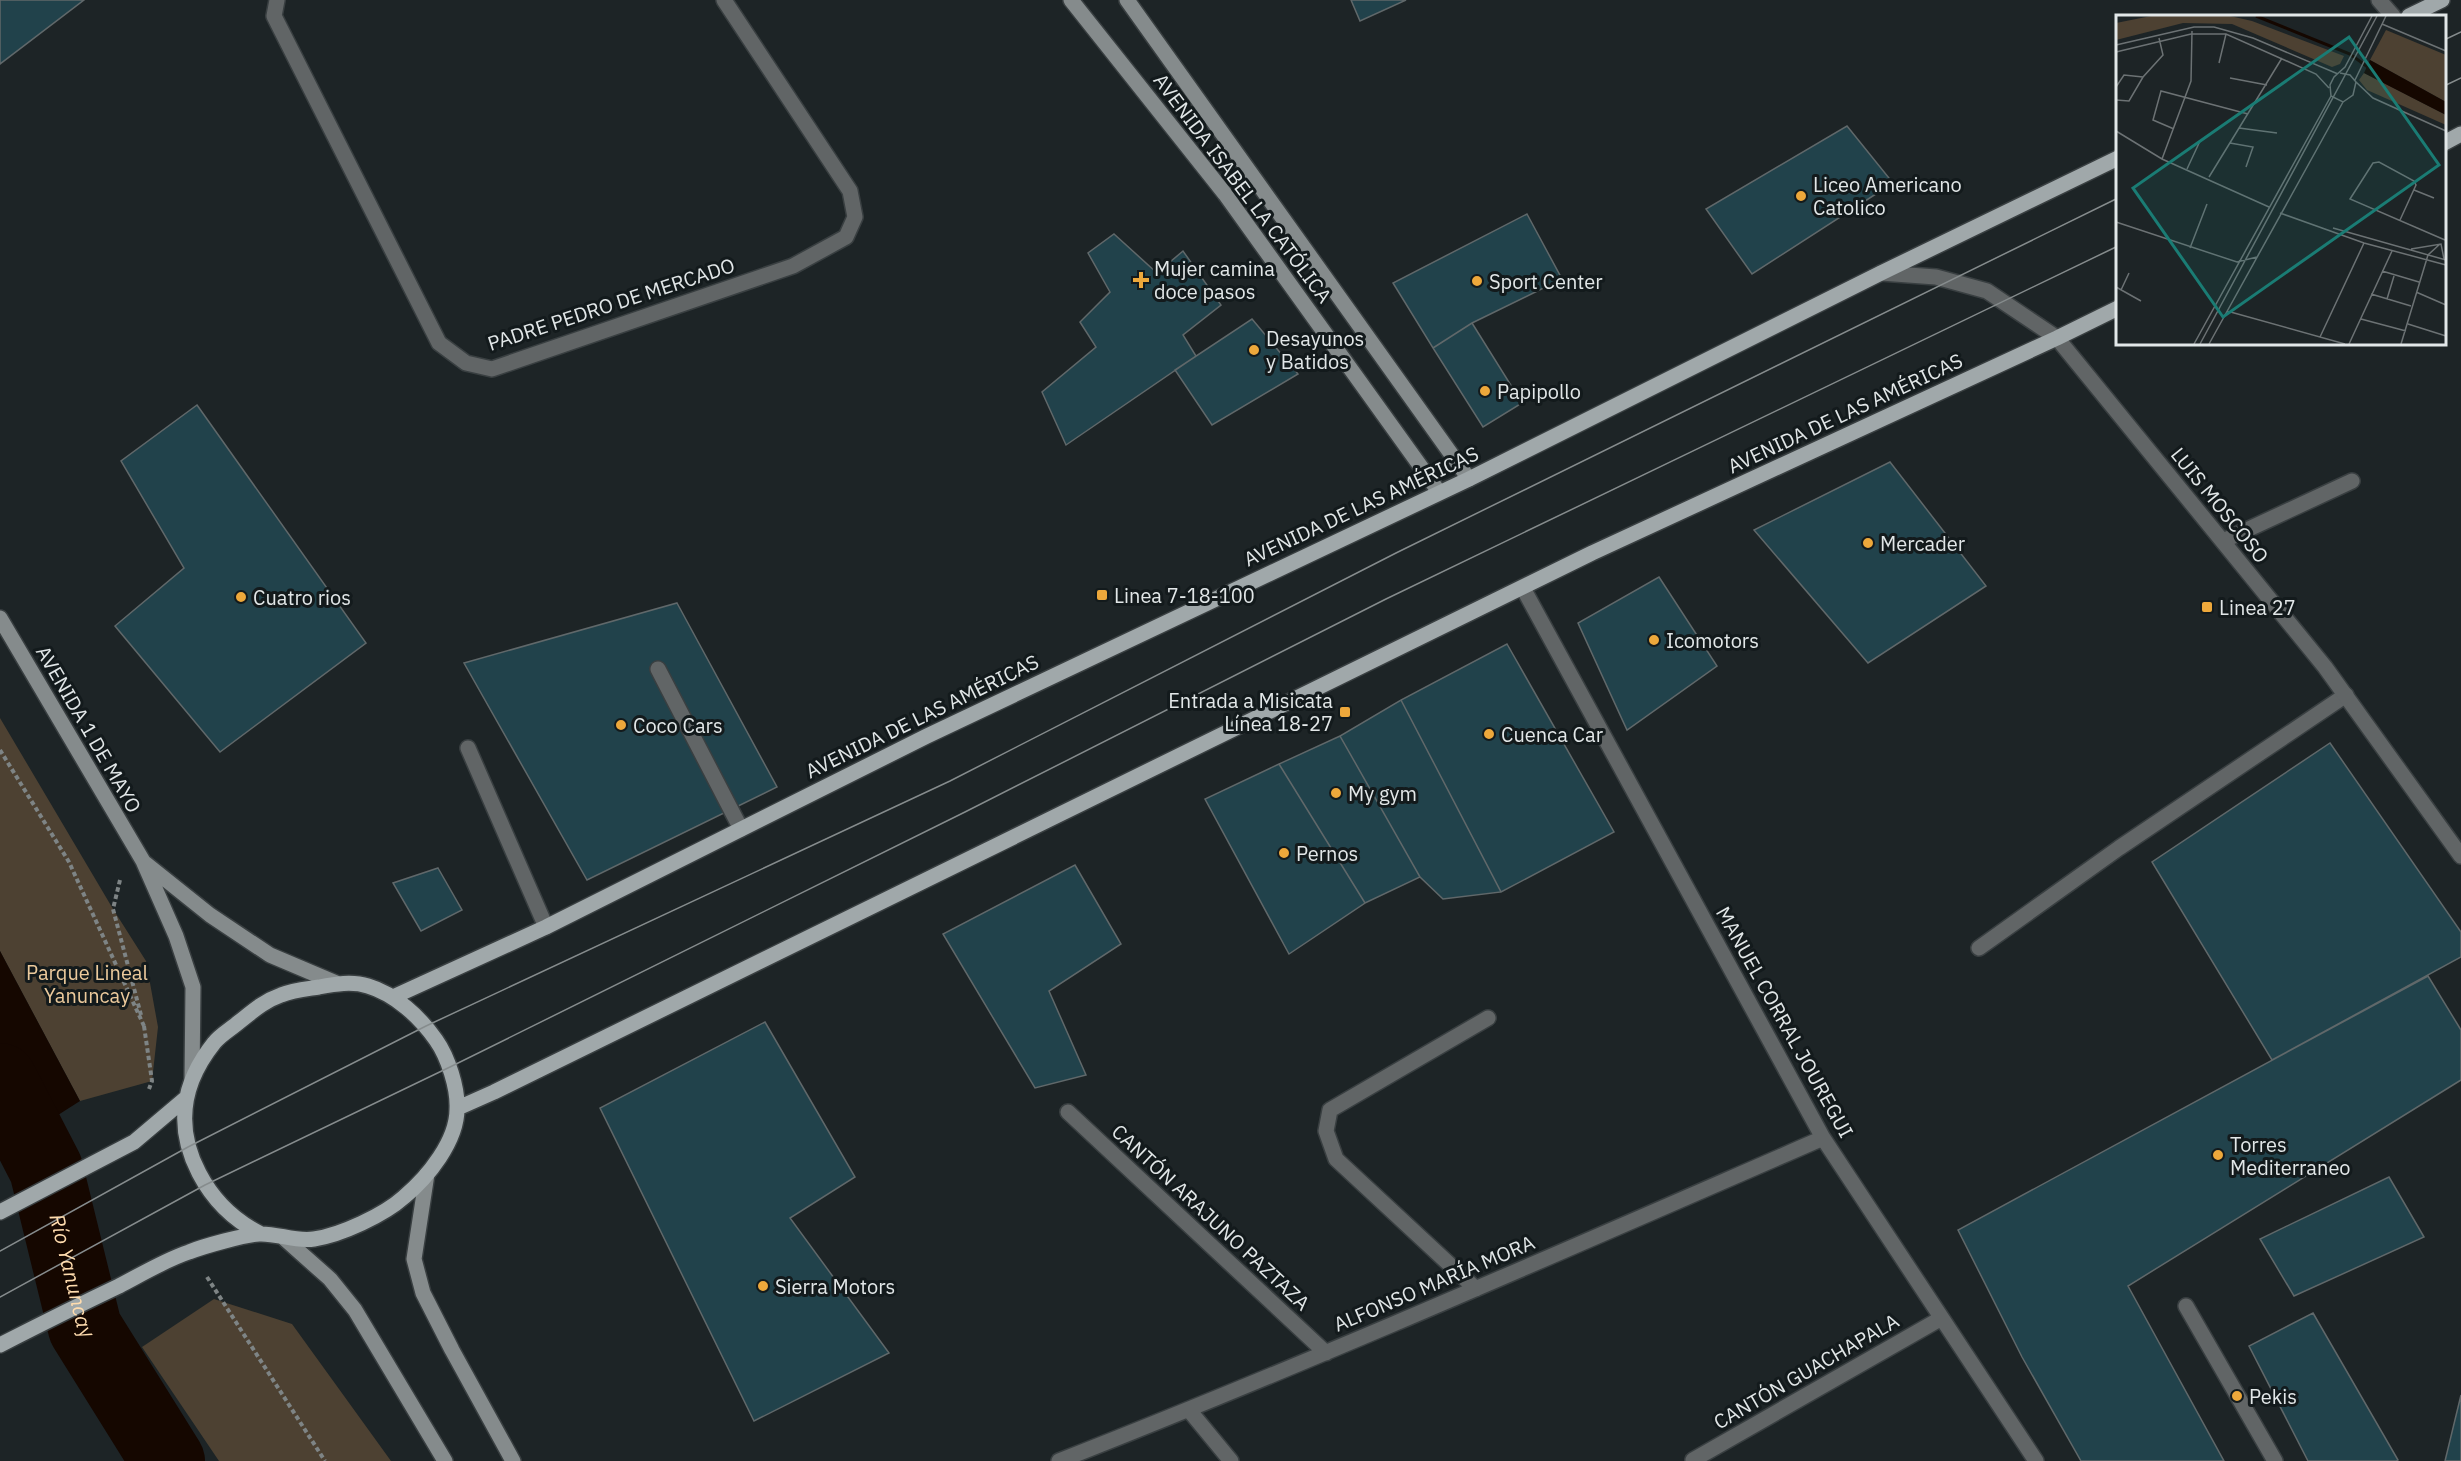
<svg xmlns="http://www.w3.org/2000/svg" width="2461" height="1461" font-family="'IBM Plex Sans',sans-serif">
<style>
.green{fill:#4d4132}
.water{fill:#150700}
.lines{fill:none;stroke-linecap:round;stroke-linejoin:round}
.river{stroke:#150700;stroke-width:74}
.building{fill:#21424b;stroke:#60686a;stroke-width:1.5}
.service-casing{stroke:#393f41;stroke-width:18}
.minor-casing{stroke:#393f41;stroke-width:18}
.tertiary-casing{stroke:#393f41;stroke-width:18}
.secondary-casing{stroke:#393f41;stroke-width:18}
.primary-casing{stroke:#393f41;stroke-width:18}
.path{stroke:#7e8485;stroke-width:4;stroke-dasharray:4.5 3;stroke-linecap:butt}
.service{stroke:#616566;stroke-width:15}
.minor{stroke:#616566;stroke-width:15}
.tertiary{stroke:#616566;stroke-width:15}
.secondary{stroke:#858b8c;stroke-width:15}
.primary{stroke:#a0a8aa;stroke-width:15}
.tram{stroke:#868c8d;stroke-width:1.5}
.poi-dot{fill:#eda83b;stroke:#131a1c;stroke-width:2}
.labels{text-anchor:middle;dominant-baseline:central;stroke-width:6;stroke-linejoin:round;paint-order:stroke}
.poi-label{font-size:20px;fill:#e2e7e8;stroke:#131a1c;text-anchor:start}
.street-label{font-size:20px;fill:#e2e7e8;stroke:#131a1c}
.park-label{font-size:20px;fill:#ecca9c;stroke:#131a1c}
.water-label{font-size:21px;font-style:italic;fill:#ffdcae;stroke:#131a1c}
.inset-river{fill:none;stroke:#150700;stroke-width:3}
.inset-road{fill:none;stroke:#6c7274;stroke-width:1.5}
.view{fill:#1a7c74;fill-opacity:0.15;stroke:#1a7c74;stroke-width:3}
.inset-edge{fill:none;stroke:#e2e7e8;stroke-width:3}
</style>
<rect width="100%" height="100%" fill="#1d2426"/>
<path class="green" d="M0,718L113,909L146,961L158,1027L152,1081L80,1101L0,951Z
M214,1299L292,1324L391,1461H219L142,1347Z"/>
<path class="water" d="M0,951L80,1101L0,1152Z"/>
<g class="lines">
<path class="river" id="s1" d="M0,1080L46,1169L85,1328L168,1461"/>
</g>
<path class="building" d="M0,0H84L0,64Z
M1351,0H1406L1360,21Z
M1847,126L1893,183L1752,274L1706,209Z
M1527,214L1562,279L1472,323L1433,348L1393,283Z
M1114,234L1157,273L1183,251L1221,305L1183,335L1196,356L1066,445L1042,392L1096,347L1080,322L1110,292L1088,253Z
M1252,319L1298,374L1212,425L1175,370Z
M1472,323L1522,403L1483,427L1433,348Z
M197,405L366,643L220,752L115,626L184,568L121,461Z
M1890,462L1986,586L1868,663L1754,530Z
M1659,577L1717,666L1627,730L1578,623Z
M677,603L777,787L587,880L464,663Z
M1507,644L1614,832L1501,892L1401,700Z
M1401,700L1501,892L1443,899L1420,877L1340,736Z
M1340,736L1420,877L1365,903L1279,764Z
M2330,743L2461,932V957L2272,1060L2152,862Z
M1279,764L1365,903L1289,954L1205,799Z
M1075,865L1121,944L1049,991L1086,1075L1035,1088L943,934Z
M438,868L462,910L421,931L393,883Z
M2428,976L2461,1030V1080L2128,1286L2224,1461H2081L2022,1357L1958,1230Z
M765,1022L855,1177L790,1218L889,1353L754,1421L600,1108Z
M2389,1177L2424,1237L2294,1296L2260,1239Z
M2313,1313L2398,1460L2396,1461H2308L2249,1346Z
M2461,1395V1461H2445Z"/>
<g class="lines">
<g class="service-casing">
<path id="service" d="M2223,541L2352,481
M658,669L741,829
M468,748L546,927
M2186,1306L2275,1461"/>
</g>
<g class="minor-casing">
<path id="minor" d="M277,0L274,16L439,343L466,363L492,369L793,266L846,237L855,217L850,191L724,0
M2379,0L2393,16
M1523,588L1823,1138L2036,1461
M1979,948L2119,848L2346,695
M1068,1112L1326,1353
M1476,1289L1336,1159L1326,1131L1330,1110L1488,1018
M1189,1410L1231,1461
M1693,1460L1940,1319
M1059,1461C1317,1360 1570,1248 1823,1138"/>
</g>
<g class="tertiary-casing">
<path id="tertiary" d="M1881,273L1936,277L1987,291L2057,338L2325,667L2461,856"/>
</g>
<g class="secondary-casing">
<path id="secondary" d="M1071,0L1225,194L1439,492
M1127,0L1469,479
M0,618L143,861L176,936L193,987L192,1078
M145,863L210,915L270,955L336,983
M427,1174L414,1259L423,1293L452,1350L513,1461
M285,1239L330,1279L355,1310L445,1461"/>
</g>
<g class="primary-casing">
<path id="primary" d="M2409,16L2442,0
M2444,143L2461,134
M393,997L546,927L927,736L1469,479L1881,273L2118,158
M458,1108L494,1092L1592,553L2057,338L2118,308
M0,1212L134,1142L186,1098
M0,1345C39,1325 79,1305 119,1286C142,1274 165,1260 189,1252C204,1246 244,1235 259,1234C277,1233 295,1242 314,1239C341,1235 384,1215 404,1197C428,1177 457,1141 457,1109C458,1088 448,1057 436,1040C420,1017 395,994 368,986C352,981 335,984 319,987C306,989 293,990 281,995C264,1001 253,1011 239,1022C231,1029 220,1035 214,1043C182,1083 175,1127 199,1173C213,1200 233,1220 261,1234"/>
</g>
<path class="path" d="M0,750L69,862L144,1026
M120,880L113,909L141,1015
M144,1026L152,1081L149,1089
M207,1277L325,1461"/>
<use href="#service" class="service"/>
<use href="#minor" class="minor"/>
<use href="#tertiary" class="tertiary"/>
<use href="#secondary" class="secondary"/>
<use href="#primary" class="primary"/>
<path class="tram" d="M2444,40L2461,32
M2444,86L2461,78
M0,1251L188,1147L426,1026L950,781L1396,553L2118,198
M0,1297L205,1185L450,1067L965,812L1386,599L2118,246"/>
</g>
<g class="poi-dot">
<circle cx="1801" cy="196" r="6"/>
<path d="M1138 271h6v6h6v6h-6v6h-6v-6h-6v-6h6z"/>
<circle cx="1477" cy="281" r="6"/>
<circle cx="1254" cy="350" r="6"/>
<circle cx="1485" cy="391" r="6"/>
<circle cx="1868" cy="543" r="6"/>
<rect x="1096" y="589" width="12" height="12" rx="3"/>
<circle cx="241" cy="597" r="6"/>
<rect x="2201" y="601" width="12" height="12" rx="3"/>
<circle cx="1654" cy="640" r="6"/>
<rect x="1339" y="706" width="12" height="12" rx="3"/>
<circle cx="621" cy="725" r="6"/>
<circle cx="1489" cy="734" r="6"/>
<circle cx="1336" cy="793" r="6"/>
<circle cx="1284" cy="853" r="6"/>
<circle cx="2218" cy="1155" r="6"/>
<circle cx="763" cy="1286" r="6"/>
<circle cx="2237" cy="1396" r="6"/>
</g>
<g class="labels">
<g class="poi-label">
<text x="1813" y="184">Liceo Americano<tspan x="1813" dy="23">Catolico</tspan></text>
<text x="1154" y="268">Mujer camina<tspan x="1154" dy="23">doce pasos</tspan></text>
<text x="1489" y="281">Sport Center</text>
<text x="1266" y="338">Desayunos<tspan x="1266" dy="23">y Batidos</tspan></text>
<text x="1497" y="391">Papipollo</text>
<text x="1880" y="543">Mercader</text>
<text x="1114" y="595">Linea 7-18-100</text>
<text x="253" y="597">Cuatro rios</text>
<text x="2219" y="607">Linea 27</text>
<text x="1666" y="640">Icomotors</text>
<text x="1333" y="700" text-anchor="end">Entrada a Misicata<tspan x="1333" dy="23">Línea 18-27</tspan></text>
<text x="633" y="725">Coco Cars</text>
<text x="1501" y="734">Cuenca Car</text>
<text x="1348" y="793">My gym</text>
<text x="1296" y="853">Pernos</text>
<text x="2230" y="1144">Torres<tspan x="2230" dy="23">Mediterraneo</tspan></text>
<text x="775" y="1286">Sierra Motors</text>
<text x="2249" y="1396">Pekis</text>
</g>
<g class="street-label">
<text transform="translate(1243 188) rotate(53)">AVENIDA ISABEL LA CATÓLICA</text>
<text transform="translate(611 304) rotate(-18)">PADRE PEDRO DE MERCADO</text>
<text transform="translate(1845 413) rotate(-25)">AVENIDA DE LAS AMÉRICAS</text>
<text transform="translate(2220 505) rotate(51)">LUIS MOSCOSO</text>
<text transform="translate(1361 506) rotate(-25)">AVENIDA DE LAS AMÉRICAS</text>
<text transform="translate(922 716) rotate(-26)">AVENIDA DE LAS AMÉRICAS</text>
<text transform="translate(89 729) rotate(60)">AVENIDA 1 DE MAYO</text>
<text transform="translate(1785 1022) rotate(61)">MANUEL CORRAL JOUREGUI</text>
<text transform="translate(1211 1217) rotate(43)">CANTÓN ARAJUNO PAZTAZA</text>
<text transform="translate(1434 1283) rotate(-23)">ALFONSO MARÍA MORA</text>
<text transform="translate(1806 1371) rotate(-30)">CANTÓN GUACHAPALA</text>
</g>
<g class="park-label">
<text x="87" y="972">Parque Lineal<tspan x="87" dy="23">Yanuncay</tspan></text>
</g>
<g class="water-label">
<text stroke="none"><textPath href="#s1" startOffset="210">Río Yanuncay</textPath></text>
</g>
</g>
<g transform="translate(2116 15)">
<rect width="330" height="330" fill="#1d2426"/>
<path d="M35,1H114L136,6L228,41L224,49L216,52L116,9L67,8L0,25V8ZM270,15L330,40V87L254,45ZM248,58L330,100V110L251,75L243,65Z" fill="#4d4132"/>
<path d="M254,45L330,87V100L248,58Z" fill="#150700"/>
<path class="inset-river" d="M140,1L234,39L253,53"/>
<path class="inset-road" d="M266,9L330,36M0,30L78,12H98L137,23L222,59M0,37L75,19H110L200,59L213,73M103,48L110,19M224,58L234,60L240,67L237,80L227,87L215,81L214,70L218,62L229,52L256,1M114,63L151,70M239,65L270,1M240,67L257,83L330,116M0,72L8,60L27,62M0,85L13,86L27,62L47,40L43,23M123,113L161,118M58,114L37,105L45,76L132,99M0,116L46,144L153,192M114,128L137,132L130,152M46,144L75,66L76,16M71,154L84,126M93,162L166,43M298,175L318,183M164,198L248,228L330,250M284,205L300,170L298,166L263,147L257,148L234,184L329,225M0,207L121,247L141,242M217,213L330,245M74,233L91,189M295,234L325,229L328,244M266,256L303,267M0,272L25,286M5,275L13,258M300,277L330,290M255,279L295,291M271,284L278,261M111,296L229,329M245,304L290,316M292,309L330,321M204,322L248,228M78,329L215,81M84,329L261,1M93,329L227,87M233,329L276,236M285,329L312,240L324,229"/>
<path class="view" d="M233,22L323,150L107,302L17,173Z"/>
<rect width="330" height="330" class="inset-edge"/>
</g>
</svg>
